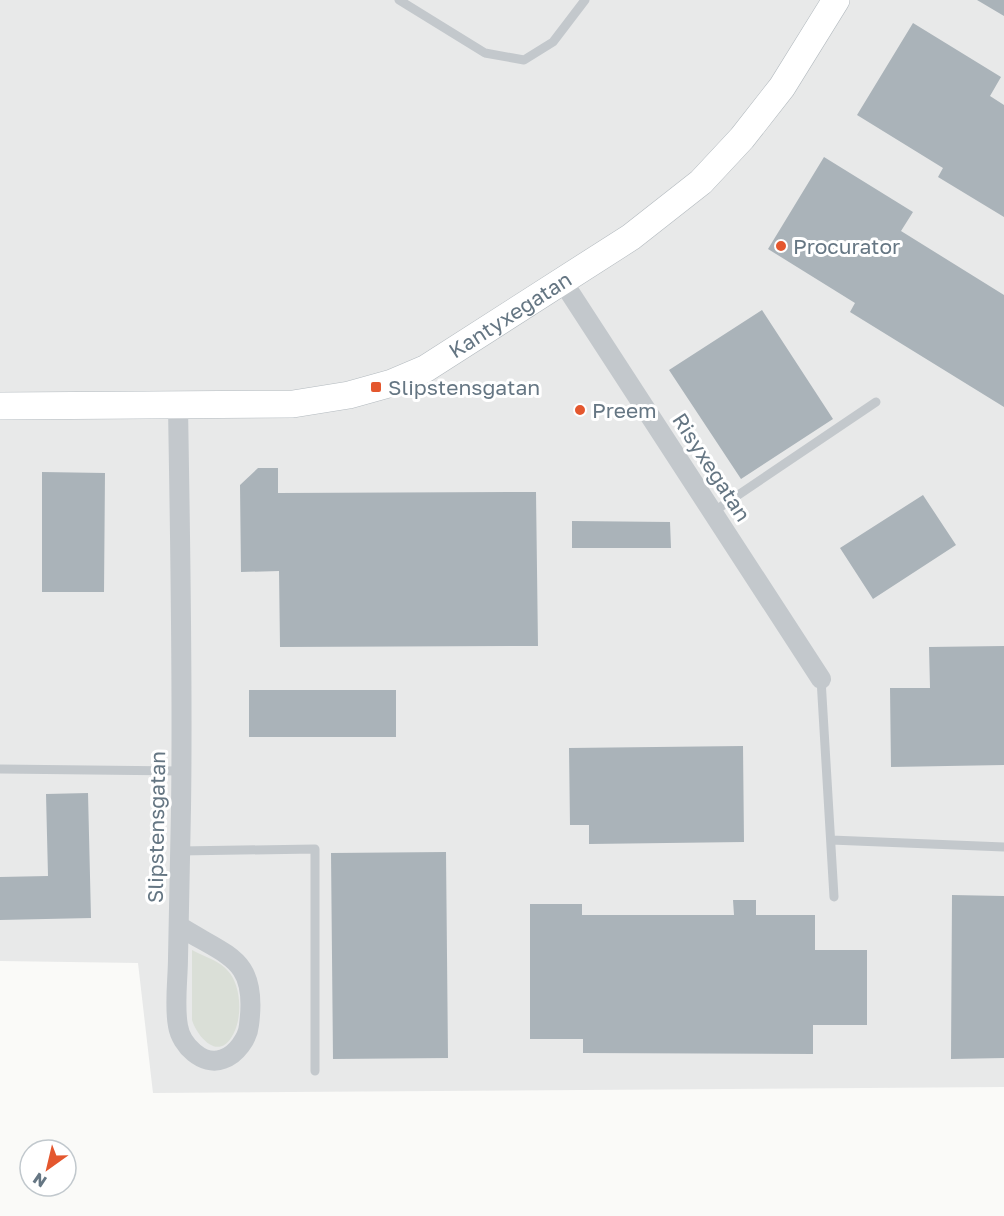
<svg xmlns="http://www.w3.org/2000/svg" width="1004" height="1216" font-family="'Golos Text',sans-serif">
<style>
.built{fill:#e8e9e9}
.green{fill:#dadfd7}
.building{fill:#aab3b9}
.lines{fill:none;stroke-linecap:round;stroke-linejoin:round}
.secondary-casing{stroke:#b3babf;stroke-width:28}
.lane{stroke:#c3c8cc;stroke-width:9}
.street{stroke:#c3c8cc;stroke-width:20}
.secondary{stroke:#fff;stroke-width:27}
.poi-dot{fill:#e4572e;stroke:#fff;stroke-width:2}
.labels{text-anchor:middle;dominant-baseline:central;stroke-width:6;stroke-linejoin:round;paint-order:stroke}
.poi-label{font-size:21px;fill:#657683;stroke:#fff;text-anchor:start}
.street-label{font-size:21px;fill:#657683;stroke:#fff}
</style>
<rect width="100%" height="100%" fill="#fafaf8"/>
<path class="built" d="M0,0H1004V1087L153,1093L138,963L0,961Z"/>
<path class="green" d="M192,950C203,956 220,961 228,971C242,986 243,1021 231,1038C217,1060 197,1036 192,1020Z"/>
<path class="building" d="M977,0H1004V16Z
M913,23L1001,77L990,96L1004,105V217L938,177L943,168L857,115Z
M824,157L913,212L901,231L1004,295V407L850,312L855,303L768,249Z
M762,310L833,419L741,479L669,370Z
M258,468H278V493L536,492L538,646L280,647L279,571L241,572L240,485Z
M42,472L105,473L104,592H42Z
M923,495L956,545L873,599L840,548Z
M572,521L670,522L671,548H572Z
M1004,646V765L891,767L890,688H930L929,647Z
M249,690H396V737H249Z
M743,746L744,842L589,844V825H570L569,748Z
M88,793L91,918L0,920V877L48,876L46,794Z
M446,852L448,1058L333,1059L331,853Z
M952,895L1004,896V1058L951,1059Z
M733,900H756V915H815V950H867V1025H813V1054L583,1053V1039H530V904H582V915H734Z"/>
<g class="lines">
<g class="secondary-casing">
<g id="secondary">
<path id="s1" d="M0,406L293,404L349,395L392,383L425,369L631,237L701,182L742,138L782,87L836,0"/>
</g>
</g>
<path class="lane" d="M399,0L485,53L524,60L553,42L585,0
M713,512L876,402
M821,679L834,897
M0,769L181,771
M831,840L1004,847
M180,851L315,849V1071"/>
<path class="street" d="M563,282L821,679
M178,405C180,539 183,674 181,808C180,858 179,908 178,958C178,979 174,1005 178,1026C181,1045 203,1067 223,1059C236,1055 248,1038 249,1025C258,957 227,957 179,926"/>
<use href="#secondary" class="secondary"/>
</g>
<g class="poi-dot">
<circle cx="781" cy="246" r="6"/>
<rect x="370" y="381" width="12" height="12" rx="3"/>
<circle cx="580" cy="410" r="6"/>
</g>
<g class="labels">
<g class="poi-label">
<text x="793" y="246">Procurator</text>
<text x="388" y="387">Slipstensgatan</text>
<text x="592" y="410">Preem</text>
</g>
<g class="street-label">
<text stroke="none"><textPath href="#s1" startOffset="531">Kantyxegatan</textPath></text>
<text transform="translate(712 467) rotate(57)">Risyxegatan</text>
<text transform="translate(156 827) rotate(-89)">Slipstensgatan</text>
</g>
</g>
<g transform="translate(48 1168) rotate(214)"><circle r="28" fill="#ffffff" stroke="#c1c8cd" stroke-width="1.5"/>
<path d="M0-4.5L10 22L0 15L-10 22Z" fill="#e4572e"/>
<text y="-9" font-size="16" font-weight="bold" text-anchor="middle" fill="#657683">N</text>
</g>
</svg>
